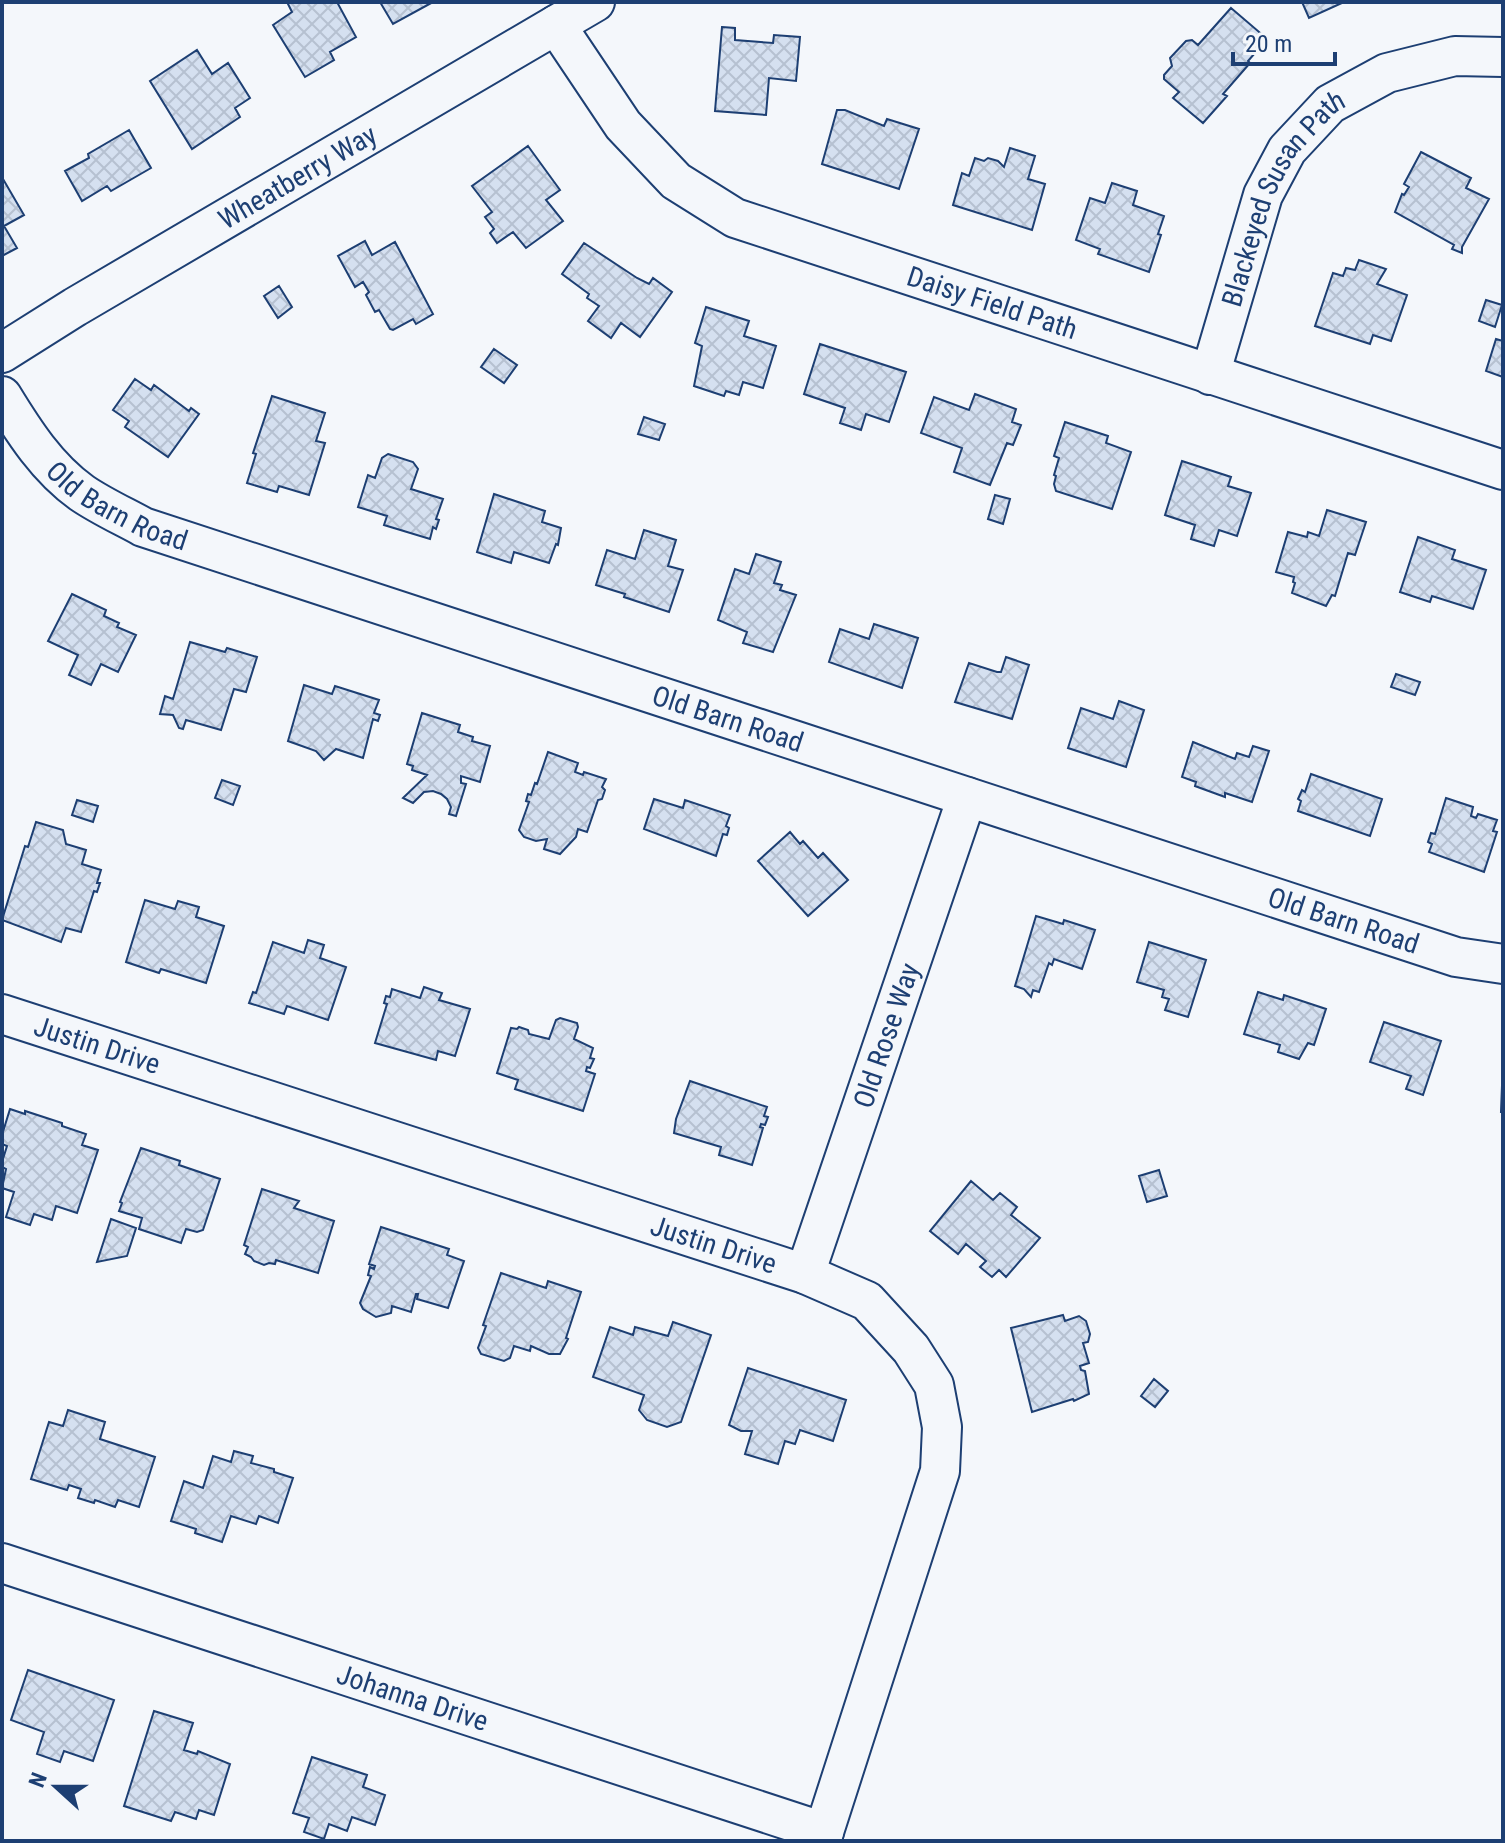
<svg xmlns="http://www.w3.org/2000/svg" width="1505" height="1843" font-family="'Roboto Condensed',sans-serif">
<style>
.building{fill:url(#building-cross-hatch);stroke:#1d3f73;stroke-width:2}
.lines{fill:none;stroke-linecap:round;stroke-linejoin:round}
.minor-casing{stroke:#1d3f73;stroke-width:42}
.minor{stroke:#f4f7fb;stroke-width:38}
.labels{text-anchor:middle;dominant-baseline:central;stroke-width:6;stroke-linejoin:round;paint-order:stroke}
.street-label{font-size:28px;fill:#1d3f73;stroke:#f4f7fb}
</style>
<defs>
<pattern id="building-cross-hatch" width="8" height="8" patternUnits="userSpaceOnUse" patternTransform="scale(2)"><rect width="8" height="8" fill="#d5e0f0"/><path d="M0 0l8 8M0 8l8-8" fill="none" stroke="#b6c1d1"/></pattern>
</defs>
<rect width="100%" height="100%" fill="#f4f7fb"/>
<path class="building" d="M287,2H337L356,37L330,52L334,60L305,77L273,25L292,12Z
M380,2H433L393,24Z
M1302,2H1344L1309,18Z
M1231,8L1265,37L1253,51L1255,53L1248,61L1250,63L1223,94L1227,96L1203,123L1173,98L1179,92L1164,79V75L1172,66L1170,58L1186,41L1192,40L1198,45Z
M722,27L735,28V40L773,43L774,35L800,37L796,81L769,78L766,115L715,111Z
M197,50L212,74L228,63L250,98L235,108L240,117L192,149L150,81Z
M837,110H845L884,126L887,119L919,129L899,189L822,164Z
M129,130L151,168L111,191L107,186L82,201L65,171L89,158L88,154Z
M528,146L560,190L546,200L563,221L526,248L513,232L497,243L490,233L494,229L485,217L492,212L472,186Z
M1010,148L1035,156L1028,179L1045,184L1032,230L953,205L962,173L969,176L975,158L984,161L988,158L998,161L1004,167Z
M1421,152L1471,178L1466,188L1489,199L1462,247V253L1452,249L1454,245L1395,212L1402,194L1404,195L1409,187L1404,184Z
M3,179L24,215L4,226L17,248L2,256Z
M1112,183L1137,191L1133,205L1164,216L1158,234L1161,235L1149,272L1098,254L1100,249L1076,240L1090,198L1105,203Z
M365,241L372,255L395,242L433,314L416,324L413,319L393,330L390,329L379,310L375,312L366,295L369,292L363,282L355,287L338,256Z
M584,243L637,278L649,284L653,278L672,292L640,337L621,323L611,338L588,321L599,306L587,298L589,294L562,274Z
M1359,260L1386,269L1377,284L1407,295L1391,341L1373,335L1370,344L1315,326L1333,273L1343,276L1346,268L1355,270Z
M279,286L292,307L278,318L264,296Z
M1486,300L1502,305L1495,327L1479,321Z
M706,307L749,321L744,336L776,346L763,388L743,382L739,395L726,391L724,396L694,386L702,346L695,343Z
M1496,339L1503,341V377L1486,371Z
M820,344L906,372L889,422L866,414L861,430L840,423L845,408L804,394Z
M494,349L517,365L504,383L481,367Z
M135,379L151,390L154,385L189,411L191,408L199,414L168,457L125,427L129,421L113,410Z
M975,394L1016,409L1012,422L1021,425L1013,445L1007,443L990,485L954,472L962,448L921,433L934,397L969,410Z
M272,396L325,413L316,441L325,443L309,495L279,486L277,492L247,483L256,454L253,453Z
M644,417L665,424L659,440L638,434Z
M1065,422L1108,436L1106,443L1131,452L1112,509L1056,491L1054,484L1056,476L1054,475L1059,458L1054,456Z
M388,454L413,462L418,469L411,489L443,499L436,519L439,520L436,529L433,527L430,539L384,525L387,516L358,507L368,475L375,478L382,458Z
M1182,461L1231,477L1228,486L1251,493L1237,536L1219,530L1214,546L1191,539L1195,525L1165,515Z
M494,494L545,511L542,522L561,528L558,545L556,544L549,563L514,552L511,563L477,552Z
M995,495L1010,499L1003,524L988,519Z
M1327,510L1366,522L1355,555L1348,553L1335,596L1332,595L1326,606L1292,593L1295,583L1293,582L1294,577L1276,572L1288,532L1307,537L1308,532L1319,536Z
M644,530L676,540L668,566L683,570L669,612L624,597L625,594L596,585L607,550L635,559Z
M1418,537L1455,550L1452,559L1486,570L1473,609L1432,596L1430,602L1400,592Z
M756,554L781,562L774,583L782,585L780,590L796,595L773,652L743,643L747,632L718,620L735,569L749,574Z
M72,594L106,610L104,616L119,623L117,627L136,635L118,672L101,664L91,685L69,675L78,655L48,641Z
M874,624L918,638L902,688L829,662L840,629L869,639Z
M190,642L225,652L227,648L257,657L246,692L234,689L221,730L186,720L183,729L179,728L173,715L160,714L165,696L173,699Z
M1006,657L1029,665L1012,719L955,702L969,663L997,672H1001Z
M1396,674L1420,682L1415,695L1391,687Z
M304,685L332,694L335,686L379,700L374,713L380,715L378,721L373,719L363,758L336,749L324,760L316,751L288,741Z
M1119,701L1144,710L1126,767L1068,748L1081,708L1113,719Z
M422,713L460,725L458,732L473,737L472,741L490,746L480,782L461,776V783L466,784L456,816L449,814L451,807L447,799L441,794L433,791L424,792L413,803L403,798L427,775L412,770L413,766L407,764Z
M1193,742L1235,759L1237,753L1249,757L1253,746L1269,751L1252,802L1225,793V797L1195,786L1196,782L1182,777Z
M548,752L578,763L575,772L583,775L584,772L606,779L602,787L605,790L602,799L598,800L587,832L578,829L576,837L560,854L544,849L547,839L536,841L524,837L519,830L529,802L526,801L528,794L531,795L535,783L537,784Z
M1311,774L1382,799L1370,836L1298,811L1301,801L1298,799L1302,790L1305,792Z
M222,780L240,786L233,805L215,798Z
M1446,798L1473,807L1471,816L1476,818L1478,814L1497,820L1493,831L1497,832L1484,872L1429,852L1432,844L1428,842L1431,833L1435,834Z
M654,799L683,808L685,800L730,815L726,826L729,828L727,835L723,834L716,856L644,829Z
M77,800L98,806L93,822L72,815Z
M36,822L63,830L66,844L86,850L82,864L101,870L97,883H100L97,892L94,891L81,932L66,928L61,942L2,920L25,846L28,847Z
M790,832L800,844L803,841L818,858L823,853L848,880L808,916L758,861Z
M145,900L175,909L178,901L199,907L196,917L224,926L206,983L161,969L159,973L126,962Z
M1036,916L1063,924L1064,920L1095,930L1082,969L1054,959L1052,965L1049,963L1039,992L1033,990L1031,997L1024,989L1015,986Z
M308,940L324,945L320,958L346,967L328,1020L287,1006L284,1014L249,1003L253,992L256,993L273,942L304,953Z
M1149,942L1206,960L1188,1017L1165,1010L1169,999L1162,997L1164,990L1137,982Z
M424,987L442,993L439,1000L470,1009L455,1056L438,1051L436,1060L375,1043L387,1004L384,1003L386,996L390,997L392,989L420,998Z
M1258,992L1283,1000L1284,995L1326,1009L1314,1045L1308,1043L1299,1059L1278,1052L1280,1045L1244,1034Z
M560,1018L577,1023L578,1027L574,1039L593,1048L590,1058L594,1059L590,1068L587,1067L586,1071L595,1074L583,1111L515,1089L518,1080L497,1073L511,1028L517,1029L519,1027L528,1030L529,1034L549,1039L556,1020Z
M1384,1022L1441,1041L1423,1095L1406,1089L1411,1076L1370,1062Z
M1503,1059V1112H1501Z
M690,1081L767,1107L764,1116L768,1117L765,1125L761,1124L760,1127L763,1128L752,1165L719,1155L721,1147L674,1133L676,1119Z
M10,1109L25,1114V1111L62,1123V1126L86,1134L82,1145L98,1150L77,1213L56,1206L52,1220L34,1214L30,1225L6,1217L14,1192L2,1188L6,1169L2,1167V1162L7,1146L2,1144V1135Z
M141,1148L180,1161L179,1165L220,1179L203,1230L197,1232L186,1229L181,1243L139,1229L142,1218L119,1211L122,1203L120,1202Z
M1159,1170L1167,1196L1147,1202L1139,1176Z
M971,1181L993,1200L1000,1193L1017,1207L1011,1215L1040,1238L1006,1277L999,1270L992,1277L980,1267L986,1261L966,1244L958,1254L930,1231Z
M262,1189L299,1201L294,1208L334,1221L318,1273L276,1260L275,1264L269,1263L264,1265L254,1261L251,1257L245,1254L248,1247L244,1245Z
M111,1219L136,1228L127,1256L97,1262Z
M381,1227L449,1249L447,1255L464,1261L448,1308L417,1299L418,1294H416L411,1312L392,1306L391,1313L376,1317L363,1309L360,1303L371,1276L368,1275L370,1267L374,1269L375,1266L369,1264Z
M501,1273L546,1288L548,1281L581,1292L566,1338L568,1339L560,1354H549L531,1346L530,1351L514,1346L510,1358L504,1361L481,1354L478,1348L486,1326L483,1325Z
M1063,1315L1065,1321L1079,1316L1086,1321L1090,1334L1088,1342L1083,1343L1089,1363L1080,1366L1081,1370L1085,1371L1089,1394L1074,1401L1073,1399L1032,1412L1011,1328Z
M673,1322L711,1335L681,1422L667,1427L647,1420L639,1410L644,1395L593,1377L610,1327L633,1335L635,1327L668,1336Z
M748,1368L846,1400L833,1441L800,1430L795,1444L785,1441L778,1464L745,1454L752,1431H741L729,1425Z
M1154,1379L1168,1391L1155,1407L1141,1396Z
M68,1410L105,1422L100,1439L155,1457L139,1507L118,1500L115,1507L95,1500L94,1503L78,1498L81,1489L69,1485L67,1490L31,1479L49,1422L63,1426Z
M234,1451L253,1456L251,1463L274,1469V1472L293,1478L278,1523L259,1516L256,1524L231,1516L222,1542L195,1533L196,1529L171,1521L184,1481L203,1488L213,1456L231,1462Z
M28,1670L114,1700L93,1761L64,1751L60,1762L37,1754L44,1732L11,1720Z
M154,1711L193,1723L184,1750L197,1754L198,1751L230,1764L214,1815L199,1810L196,1819L175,1812L171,1821L124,1806Z
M312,1757L367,1775L363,1787L385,1795L375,1825L352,1817L347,1831L329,1824L324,1839L304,1832L309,1818L293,1813Z"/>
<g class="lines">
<g class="minor-casing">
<g id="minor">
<path id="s1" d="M556,25L623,125L676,181L735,218L1503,470"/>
<path id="s2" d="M2,353L75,307L595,2"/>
<path id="s3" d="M1210,375L1263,195L1287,150L1330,104L1387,73L1455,56L1503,57"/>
<path id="s4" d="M2,396C24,432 47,468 82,493C101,506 123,516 143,527L1456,957L1503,964"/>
<path id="s5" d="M2,1014L805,1274L867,1301L911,1349L934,1385L942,1427L940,1471L821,1841"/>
<path id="s6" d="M805,1274L967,797"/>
<path id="s7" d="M2,1563L824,1832"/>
</g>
</g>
<use href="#minor" class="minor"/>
</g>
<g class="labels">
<g class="street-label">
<text stroke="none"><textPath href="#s2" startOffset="344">Wheatberry Way</textPath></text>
<text stroke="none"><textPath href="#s3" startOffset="194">Blackeyed Susan Path</textPath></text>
<text stroke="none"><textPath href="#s1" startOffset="538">Daisy Field Path</textPath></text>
<text stroke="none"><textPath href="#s4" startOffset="164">Old Barn Road</textPath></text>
<text stroke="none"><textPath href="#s4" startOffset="812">Old Barn Road</textPath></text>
<text stroke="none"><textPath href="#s4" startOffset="1460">Old Barn Road</textPath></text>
<text stroke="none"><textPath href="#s6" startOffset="252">Old Rose Way</textPath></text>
<text stroke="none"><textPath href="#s5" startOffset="100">Justin Drive</textPath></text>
<text stroke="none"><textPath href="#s5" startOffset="748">Justin Drive</textPath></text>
<text stroke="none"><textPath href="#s7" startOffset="432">Johanna Drive</textPath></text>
</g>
</g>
<rect width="1505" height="1843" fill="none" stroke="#1d3f73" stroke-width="8"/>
<g transform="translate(56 1787) rotate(291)" stroke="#f4f7fb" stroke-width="6" paint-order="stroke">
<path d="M0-6L14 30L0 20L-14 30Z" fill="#1d3f73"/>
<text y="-12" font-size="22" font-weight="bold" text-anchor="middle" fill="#1d3f73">N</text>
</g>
<path d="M1233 52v12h102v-12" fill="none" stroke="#1d3f73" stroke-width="4"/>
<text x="1245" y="52" font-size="24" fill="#1d3f73" stroke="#f4f7fb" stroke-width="6" paint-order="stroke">20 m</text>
</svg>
